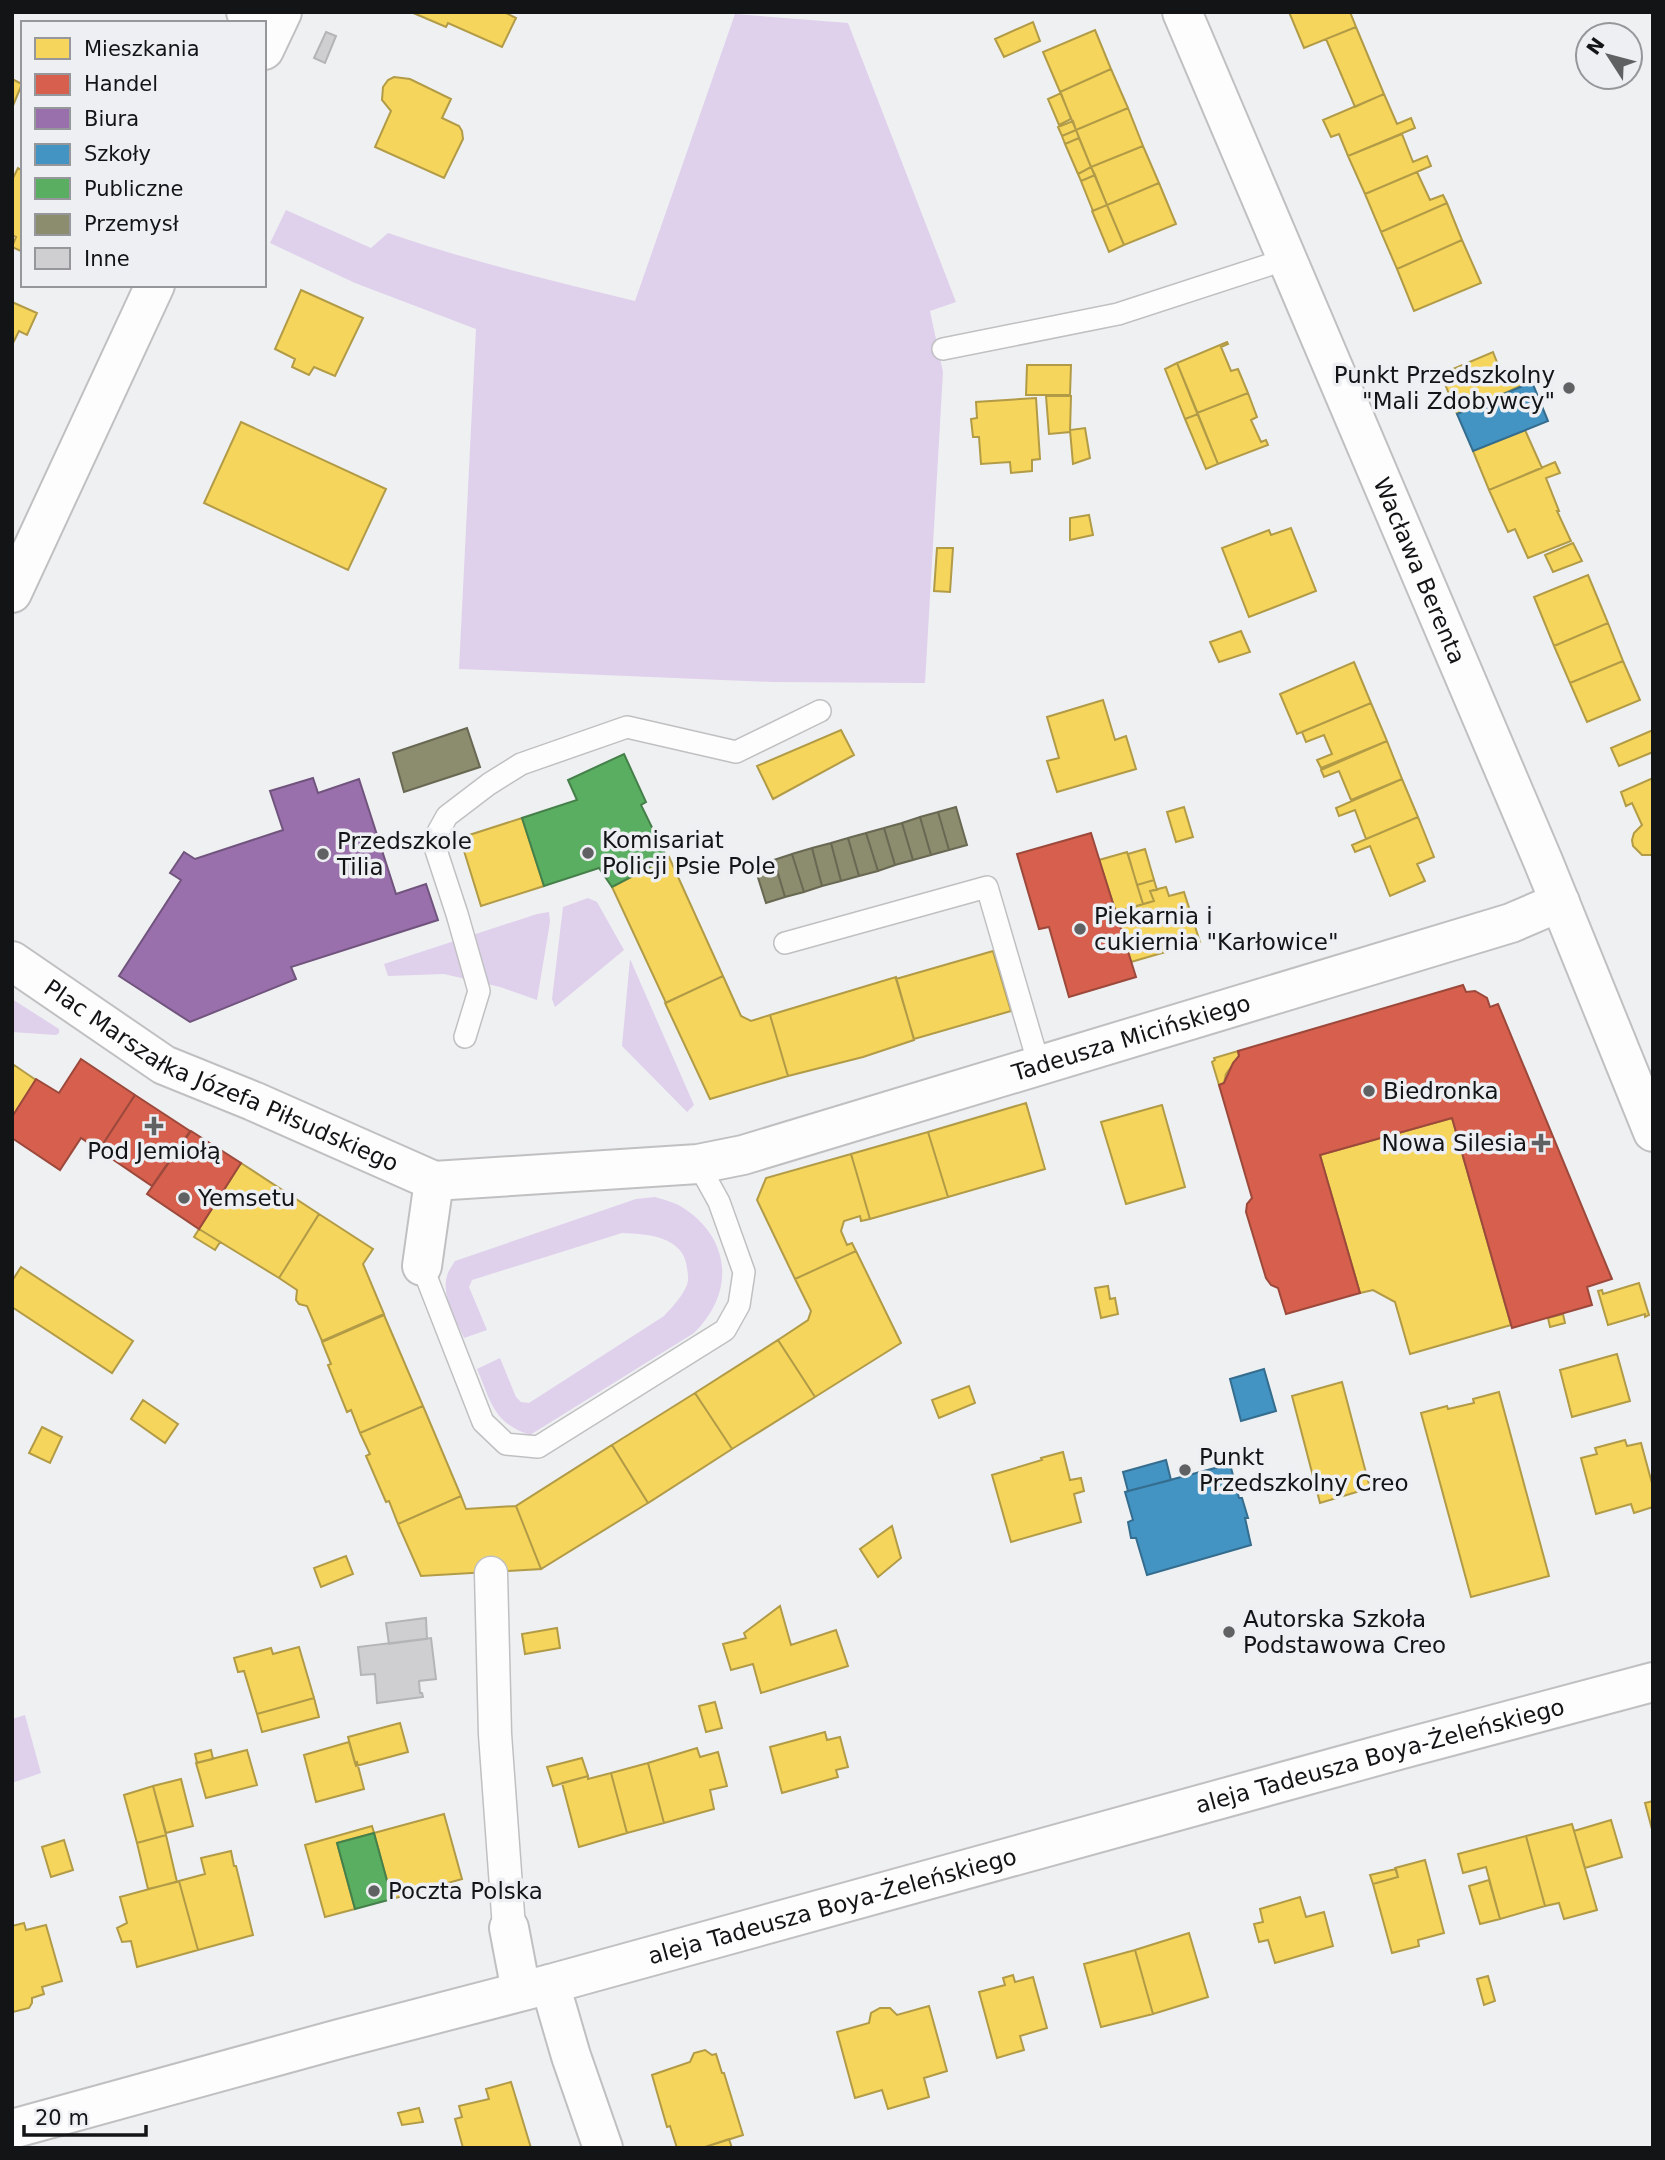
<svg xmlns="http://www.w3.org/2000/svg" width="1665" height="2160" font-family="'DejaVu Sans',sans-serif">
<style>
.green{fill:#dfd0ec}
.homes{fill:#f6d55c;stroke:#b29b47;stroke-width:2}
.shops{fill:#d6604d;stroke:#9c493c;stroke-width:2}
.offices{fill:#9970ab;stroke:#71547e;stroke-width:2}
.schools{fill:#4393c3;stroke:#356d8f;stroke-width:2}
.public{fill:#5aae61;stroke:#45804a;stroke-width:2}
.industry{fill:#8c8c6e;stroke:#686853;stroke-width:2}
.building{fill:#cfcfd1;stroke:#b4b5b6;stroke-width:2}
.lines{fill:none;stroke-linecap:round;stroke-linejoin:round}
.service-casing{stroke:#c0c0c2;stroke-width:24}
.pedestrian-casing{stroke:#c0c0c2;stroke-width:35}
.minor-casing{stroke:#c0c0c2;stroke-width:42}
.tertiary-casing{stroke:#c0c0c2;stroke-width:42}
.service{stroke:#fdfdfd;stroke-width:21}
.pedestrian{stroke:#fdfdfd;stroke-width:32}
.minor{stroke:#fdfdfd;stroke-width:38}
.tertiary{stroke:#fdfdfd;stroke-width:38}
.poi-dot{fill:#606162;stroke:#eeeff3;stroke-width:2.5}
.labels{text-anchor:middle;dominant-baseline:central;stroke-width:7;stroke-linejoin:round;paint-order:stroke}
.poi-label{font-size:23px;fill:#131415;stroke:#eeeff3;text-anchor:start}
.street-label{font-size:23px;fill:#131415;stroke:#eeeff3}
</style>
<rect width="100%" height="100%" fill="#eff0f2"/>
<path class="green" d="M735,14L848,23L956,302L930,311L943,372L925,683L773,682L459,669L476,329L355,283L270,243L286,210L371,248L388,233C469,261 552,281 635,301Z
M588,898L597,902L624,950L555,1007L552,999L563,907Z
M549,912L550,922L537,1000L500,987L444,974L388,976L384,964L537,914Z
M630,959L694,1105L687,1112L622,1046Z
M12,999L59,1029V1033L56,1035L12,1032Z
M655,1197C665,1200 677,1203 685,1209C732,1241 734,1294 694,1333L530,1435C493,1423 491,1401 477,1369L500,1358L516,1397L521,1402L529,1403L664,1316C673,1306 682,1297 687,1285C689,1279 688,1274 687,1268C684,1236 647,1234 622,1233L472,1280L469,1287L487,1330L464,1338C456,1320 441,1296 447,1276C448,1271 452,1266 455,1261L636,1199Z
M25,1715L41,1773L12,1783V1719Z"/>
<path class="homes" d="M411,12H504L516,18L502,47L448,23L446,27Z
M1289,12H1350L1356,27L1304,48Z
M1033,22L1040,41L1004,57L995,39Z
M1356,27L1384,94L1355,107L1326,39Z
M1095,30L1111,69L1060,92L1043,52Z
M1111,69L1128,108L1076,130L1060,92Z
M394,77L410,79L451,99L442,118L459,126L462,131L463,139L444,178L375,147L391,111L382,100L383,87L388,80Z
M12,79L22,84L12,108Z
M1061,93L1071,119L1059,125L1048,99Z
M1384,94L1397,124L1411,118L1415,128L1348,156L1339,134L1331,137L1323,120Z
M1128,108L1143,146L1091,167L1076,130Z
M1073,121L1076,130L1062,136L1058,127Z
M1076,130L1079,138L1065,144L1062,136Z
M1402,134L1413,162L1427,156L1431,166L1365,194L1348,156Z
M1079,138L1091,167L1078,174L1065,144Z
M1143,146L1159,183L1107,205L1091,167Z
M1091,167L1095,175L1081,181L1078,174Z
M18,168L23,171V252L12,247L16,237L12,235V180Z
M1417,172L1430,200L1443,195L1447,203L1381,232L1365,194Z
M1095,175L1107,205L1093,211L1081,181Z
M1159,183L1176,224L1124,245L1107,205Z
M1447,203L1462,240L1397,269L1381,232Z
M1107,205L1124,245L1109,252L1092,211Z
M1462,240L1481,283L1414,311L1397,269Z
M301,290L363,318L335,376L314,367L309,375L292,367L295,359L275,349Z
M12,302L37,313L27,335L19,331L12,345Z
M1227,342L1228,344L1221,347L1231,371L1238,369L1248,393L1197,413L1177,363Z
M1493,352L1506,385L1520,379L1523,385L1457,414L1441,374Z
M1177,363L1198,414L1185,419L1165,369Z
M1027,365H1071L1070,395H1026Z
M1248,393L1257,417L1251,420L1261,442L1266,440L1268,445L1218,464L1197,413Z
M1046,396H1071L1070,432L1049,434Z
M1036,398L1040,459L1032,460V471L1011,473L1010,462L981,464L979,437H973L971,419L977,418L976,402Z
M1198,414L1218,464L1206,469L1185,419Z
M241,422L386,489L348,570L204,503Z
M1085,428L1090,458L1073,464L1070,430Z
M1525,430L1542,468L1489,490L1473,451Z
M1555,462L1560,473L1546,478L1559,511H1557L1571,541L1528,558L1515,529L1508,532L1489,490Z
M1089,515L1093,535L1070,540V518Z
M1291,528L1316,591L1249,617L1222,548L1269,530L1271,535Z
M1573,543L1582,561L1553,572L1545,555Z
M937,548H953L950,592L934,591Z
M1588,575L1608,623L1554,646L1534,597Z
M1608,623L1623,661L1570,683L1554,646Z
M1241,631L1250,652L1219,662L1210,642Z
M1623,661L1640,700L1587,722L1570,683Z
M1354,662L1371,703L1297,734L1280,694Z
M1103,700L1115,740L1126,736L1136,769L1057,792L1047,761L1059,758L1047,717Z
M1371,703L1387,741L1321,768L1317,760L1332,754L1324,735L1306,742L1302,732Z
M841,730L854,755L773,799L757,766Z
M1653,730V752L1619,766L1611,748Z
M1387,741L1402,779L1351,800L1339,771L1324,777L1321,770Z
M1653,778V855H1642L1633,846L1632,840L1634,833L1642,825L1632,803L1626,806L1621,792Z
M1402,779L1418,817L1366,839L1355,810L1339,816L1336,808Z
M1184,807L1193,837L1176,842L1167,812Z
M1418,817L1434,857L1417,864L1425,881L1390,896L1370,846L1355,852L1352,845Z
M522,818L544,886L481,906L460,838Z
M1145,849L1154,880L1137,885L1128,854Z
M1127,852L1143,904L1116,912L1099,860Z
M669,857L723,976L666,1003L612,887Z
M1154,880L1157,890L1150,891L1154,901L1143,904L1137,885Z
M1166,887L1169,896L1184,892L1200,942L1131,962L1116,912L1154,901L1150,891Z
M993,951L1011,1011L914,1039L896,979Z
M723,976L741,1016L751,1021L770,1015L788,1076L710,1099L665,1003Z
M896,977L914,1040L863,1057L788,1076L770,1015Z
M1238,1051L1239,1056L1226,1074L1224,1083L1219,1085L1212,1062L1215,1060L1214,1058Z
M14,1065L36,1080L12,1117V1068Z
M1026,1103L1045,1169L948,1197L928,1132Z
M1162,1105L1185,1187L1126,1204L1101,1122Z
M1452,1118L1511,1325L1410,1354L1395,1302L1373,1290L1360,1293L1320,1155Z
M928,1132L948,1197L870,1219L851,1154Z
M851,1154L870,1219L861,1221L860,1216L844,1221L841,1231L847,1245L852,1243L856,1251L795,1279L757,1200L766,1178Z
M241,1163L319,1214L279,1278L199,1229Z
M319,1214L373,1249L363,1264L384,1314L322,1341L307,1306L299,1304L296,1300L297,1290L279,1278Z
M199,1229L220,1242L215,1250L194,1237Z
M856,1251L901,1343L815,1397L778,1340L808,1320L811,1311L795,1279Z
M21,1267L133,1341L112,1373L12,1307V1281Z
M1639,1283L1649,1315L1645,1317V1314L1608,1325L1598,1291L1602,1290L1603,1294Z
M1108,1286L1110,1299L1115,1298L1118,1314L1101,1318L1095,1288Z
M1563,1314L1565,1323L1550,1327L1548,1318Z
M384,1315L423,1406L360,1433L351,1410L347,1412L328,1365L331,1364L322,1342Z
M778,1340L815,1397L732,1449L695,1393Z
M1617,1354L1630,1401L1572,1417L1560,1370Z
M1342,1382L1370,1488L1320,1503L1292,1396Z
M969,1386L975,1403L939,1418L932,1400Z
M1499,1392L1549,1576L1471,1597L1421,1413L1447,1406L1448,1409L1474,1403L1473,1399Z
M695,1393L732,1449L648,1503L612,1445Z
M143,1400L178,1424L165,1443L131,1419Z
M423,1406L461,1496L398,1524L389,1501L386,1502L366,1456L370,1454L360,1433Z
M42,1427L62,1437L50,1463L29,1453Z
M1625,1440L1627,1446L1641,1443L1653,1487V1507L1634,1513L1631,1504L1596,1514L1581,1458L1597,1454L1595,1448Z
M612,1445L648,1503L541,1569L516,1506Z
M1063,1452L1070,1480L1081,1478L1084,1491L1074,1494L1081,1522L1011,1542L992,1475L1042,1460L1041,1458Z
M461,1496L466,1509L516,1506L541,1569L421,1576L398,1524Z
M892,1526L901,1558L878,1577L860,1549Z
M346,1556L353,1574L321,1587L314,1568Z
M780,1606L791,1645L836,1630L848,1666L761,1693L753,1664L731,1670L723,1644L746,1638L744,1633Z
M557,1628L560,1648L525,1654L522,1634Z
M299,1647L314,1698L257,1714L244,1671L238,1672L234,1658L271,1648L273,1654Z
M314,1698L319,1717L262,1732L257,1714Z
M715,1702L722,1728L706,1732L699,1706Z
M400,1723L408,1752L356,1766L348,1737Z
M825,1732L827,1740L840,1737L848,1767L836,1770L838,1777L782,1793L770,1747Z
M349,1742L355,1763L357,1762L364,1789L316,1802L304,1755Z
M697,1748L700,1757L718,1752L727,1786L710,1790L714,1809L664,1823L648,1763Z
M211,1750L213,1759L197,1763L195,1754Z
M247,1750L257,1785L206,1798L196,1763Z
M582,1758L588,1776L553,1786L547,1767Z
M648,1763L664,1823L627,1833L611,1773Z
M611,1773L627,1833L579,1847L562,1783L588,1776V1779Z
M181,1779L193,1826L166,1833L153,1786Z
M153,1786L166,1835L137,1843L124,1795Z
M1653,1801V1833L1645,1803Z
M444,1814L462,1879L392,1899L374,1833Z
M1611,1820L1622,1857L1585,1868L1574,1831Z
M1572,1824L1597,1910L1564,1919L1559,1903L1545,1906L1526,1836Z
M372,1826L374,1833L337,1843L355,1909L325,1917L305,1845Z
M166,1835L177,1882L148,1889L137,1843Z
M1526,1836L1545,1906L1500,1919L1486,1867L1463,1873L1458,1854Z
M64,1840L73,1870L51,1877L42,1847Z
M231,1851L234,1866H236L253,1935L198,1950L179,1881L205,1874L201,1858Z
M1425,1860L1444,1933L1418,1940L1419,1946L1392,1953L1373,1884L1398,1877L1395,1868Z
M1396,1869L1398,1877L1373,1884L1370,1875Z
M1489,1880L1500,1919L1480,1924L1469,1886Z
M179,1881L198,1950L137,1967L131,1941L122,1942L117,1928L127,1923L120,1897Z
M1300,1897L1306,1917L1324,1912L1333,1946L1275,1963L1268,1940L1259,1942L1254,1924L1263,1922L1260,1909Z
M24,1923L26,1930L46,1925L62,1981L42,1987L44,1994L32,1998V2003L29,2008L13,2012L12,1926Z
M1189,1933L1208,1997L1153,2014L1135,1950Z
M1135,1950L1153,2014L1101,2027L1084,1964Z
M1013,1975L1015,1982L1033,1977L1047,2028L1020,2036L1024,2050L997,2058L979,1992L1005,1985L1003,1978Z
M1488,1976L1495,2001L1484,2005L1477,1979Z
M929,2006L947,2071L924,2078L929,2097L888,2109L882,2090L855,2098L837,2032L869,2023L871,2013L880,2008H890L897,2015Z
M705,2050L712,2055L716,2054L722,2073H724L743,2135L702,2148H677L670,2126L667,2127L652,2075L690,2062L694,2053Z
M511,2082L531,2148H463L455,2119L462,2117L459,2106L489,2099L486,2089Z
M419,2108L423,2122L402,2125L398,2113Z
M729,2139L732,2148H702Z"/>
<path class="shops" d="M1091,833L1136,977L1069,997L1049,927L1039,929L1017,854Z
M1463,985L1466,992L1475,991L1487,998L1490,1007L1498,1004L1612,1279L1587,1287L1592,1305L1512,1328L1452,1118L1320,1155L1360,1293L1286,1314L1278,1288L1271,1285L1266,1278L1246,1212L1247,1204L1252,1198L1219,1085L1224,1083L1233,1063L1239,1056L1238,1051Z
M81,1059L135,1095L99,1150L81,1138L60,1170L12,1138V1117L36,1079L59,1093Z
M135,1095L190,1131L152,1186L99,1150Z
M191,1131L241,1163L199,1229L147,1194Z"/>
<path class="offices" d="M313,778L318,793L359,779L396,894L426,884L438,920L291,967L296,979L190,1022L119,976L181,880L170,873L184,852L195,859L283,830L270,791Z"/>
<path class="schools" d="M1532,382L1548,421L1473,451L1457,414Z
M1264,1369L1276,1411L1241,1421L1230,1379Z
M1166,1460L1171,1480L1128,1491L1123,1472Z
M1230,1464L1239,1498H1242L1248,1518H1245L1251,1545L1147,1575L1136,1538H1131L1128,1522L1133,1520L1125,1492Z"/>
<path class="public" d="M624,754L646,802L641,805L667,858L612,887L599,868L544,886L522,818L577,800L568,780Z
M374,1833L392,1899L355,1909L337,1843Z"/>
<path class="industry" d="M467,728L480,767L404,792L393,753Z
M956,807L967,845L949,850L938,812Z
M938,812L949,850L931,855L920,817Z
M920,817L931,855L913,860L902,823Z
M902,823L913,860L895,865L884,828Z
M884,828L895,865L878,871L866,833Z
M866,833L878,871L859,876L848,838Z
M848,838L859,876L841,881L831,843Z
M831,843L841,881L822,886L812,848Z
M812,848L822,886L804,892L792,854Z
M792,854L804,892L785,897L774,860Z
M774,860L785,897L766,903L754,865Z"/>
<path class="building" d="M326,32L336,36L325,63L314,58Z
M426,1618L427,1639L389,1644L386,1623Z
M431,1638L436,1679L419,1681L420,1693H422L423,1697L377,1703L375,1674L361,1675L358,1647Z"/>
<g class="lines">
<g class="service-casing">
<path id="service" d="M943,349L1118,314L1287,259
M785,943L987,887L1039,1065
M465,1037L479,991L457,914L433,841L447,816L489,784L521,764L627,727L736,752L820,711
M422,1266L483,1422L506,1444L538,1447L725,1330L739,1305L744,1272L719,1202L698,1164"/>
</g>
<g class="pedestrian-casing">
<path id="pedestrian" d="M491,1573L495,1734L509,1928"/>
</g>
<g class="minor-casing">
<g id="minor">
<path d="M246,12L276,24"/>
<path id="s1" d="M1182,12L1543,861L1653,1132"/>
<path id="s2" d="M12,961L164,1065L253,1101L434,1181L422,1266"/>
<path id="s3" d="M434,1181L698,1164L743,1155L1511,923L1560,902"/>
<path d="M509,1928L521,1991"/>
<path d="M550,1984L571,2056L603,2148"/>
</g>
</g>
<g class="tertiary-casing">
<g id="tertiary">
<path d="M264,50L282,12"/>
<path d="M12,593L155,285"/>
<path id="s4" d="M12,2129L339,2039L550,1984L1402,1749L1653,1682"/>
</g>
</g>
<use href="#service" class="service"/>
<use href="#pedestrian" class="pedestrian"/>
<use href="#minor" class="minor"/>
<use href="#tertiary" class="tertiary"/>
</g>
<g class="poi-dot">
<circle cx="1569" cy="388" r="7"/>
<circle cx="588" cy="853" r="7"/>
<circle cx="323" cy="854" r="7"/>
<circle cx="1080" cy="929" r="7"/>
<circle cx="1369" cy="1091" r="7"/>
<path d="M150.5 1115.5h7v7h7v7h-7v7h-7v-7h-7v-7h7z"/>
<path d="M1537.5 1132.5h7v7h7v7h-7v7h-7v-7h-7v-7h7z"/>
<circle cx="184" cy="1198" r="7"/>
<circle cx="1185" cy="1470" r="7"/>
<circle cx="1229" cy="1632" r="7"/>
<circle cx="374" cy="1891" r="7"/>
</g>
<g class="labels">
<g class="poi-label">
<text x="1555" y="375" text-anchor="end">Punkt Przedszkolny<tspan x="1555" dy="26">"Mali Zdobywcy"</tspan></text>
<text x="602" y="840">Komisariat<tspan x="602" dy="26">Policji Psie Pole</tspan></text>
<text x="337" y="841">Przedszkole<tspan x="337" dy="26">Tilia</tspan></text>
<text x="1094" y="916">Piekarnia i<tspan x="1094" dy="26">cukiernia "Karłowice"</tspan></text>
<text x="1383" y="1091">Biedronka</text>
<text x="1527" y="1143" text-anchor="end">Nowa Silesia</text>
<text x="154" y="1151" text-anchor="middle">Pod Jemiołą</text>
<text x="198" y="1198">Yemsetu</text>
<text x="1199" y="1457">Punkt<tspan x="1199" dy="26">Przedszkolny Creo</tspan></text>
<text x="1243" y="1619">Autorska Szkoła<tspan x="1243" dy="26">Podstawowa Creo</tspan></text>
<text x="388" y="1891">Poczta Polska</text>
</g>
<g class="street-label">
<text stroke="none"><textPath href="#s1" startOffset="607">Wacława Berenta</textPath></text>
<text stroke="none"><textPath href="#s3" startOffset="716">Tadeusza Micińskiego</textPath></text>
<text stroke="none"><textPath href="#s2" startOffset="240">Plac Marszałka Józefa Piłsudskiego</textPath></text>
<text stroke="none"><textPath href="#s4" startOffset="1418">aleja Tadeusza Boya-Żeleńskiego</textPath></text>
<text stroke="none"><textPath href="#s4" startOffset="850">aleja Tadeusza Boya-Żeleńskiego</textPath></text>
</g>
</g>
<rect width="1665" height="2160" fill="none" stroke="#131415" stroke-width="28"/>
<rect x="21" y="21" width="245" height="266" fill="#eeeff3" stroke="#96979a" stroke-width="2"/>
<rect x="35" y="38" width="35" height="21" fill="#f6d55c" stroke="#96979a" stroke-width="2"/>
<text x="84" y="56" font-size="21" fill="#131415">Mieszkania</text>
<rect x="35" y="74" width="35" height="21" fill="#d6604d" stroke="#96979a" stroke-width="2"/>
<text x="84" y="91" font-size="21" fill="#131415">Handel</text>
<rect x="35" y="108" width="35" height="21" fill="#9970ab" stroke="#96979a" stroke-width="2"/>
<text x="84" y="126" font-size="21" fill="#131415">Biura</text>
<rect x="35" y="144" width="35" height="21" fill="#4393c3" stroke="#96979a" stroke-width="2"/>
<text x="84" y="161" font-size="21" fill="#131415">Szkoły</text>
<rect x="35" y="178" width="35" height="21" fill="#5aae61" stroke="#96979a" stroke-width="2"/>
<text x="84" y="196" font-size="21" fill="#131415">Publiczne</text>
<rect x="35" y="214" width="35" height="21" fill="#8c8c6e" stroke="#96979a" stroke-width="2"/>
<text x="84" y="231" font-size="21" fill="#131415">Przemysł</text>
<rect x="35" y="248" width="35" height="21" fill="#cfcfd1" stroke="#96979a" stroke-width="2"/>
<text x="84" y="266" font-size="21" fill="#131415">Inne</text>
<g transform="translate(1609 56) rotate(306)"><circle r="33" fill="#eeeff3" stroke="#96979a" stroke-width="2"/>
<path d="M0-5L12 26L0 18L-12 26Z" fill="#606162"/>
<text y="-10" font-size="19" font-weight="bold" text-anchor="middle" fill="#131415">N</text>
</g>
<path d="M24 2125v10h122v-10" fill="none" stroke="#131415" stroke-width="3.5"/>
<text x="35" y="2125" font-size="21" fill="#131415" stroke="#eeeff3" stroke-width="5" paint-order="stroke">20 m</text>
</svg>
